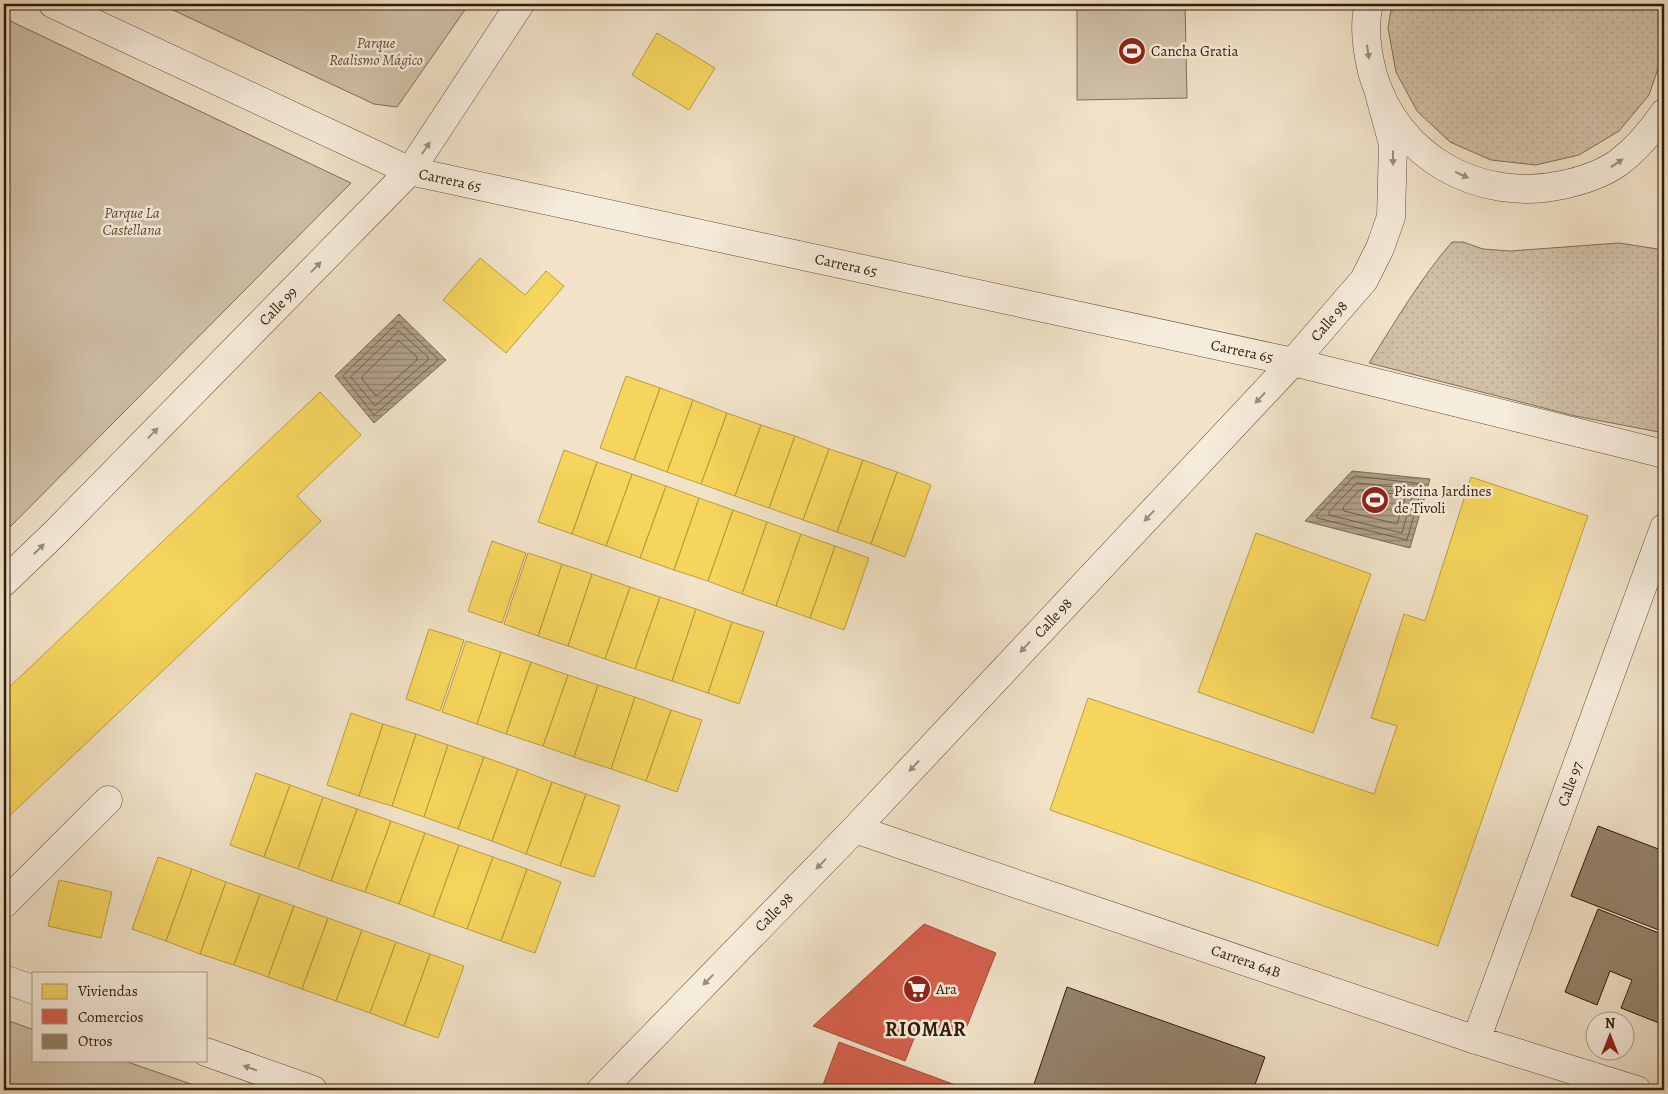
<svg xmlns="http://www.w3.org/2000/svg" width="1668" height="1094" font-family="Alegreya,serif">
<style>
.grass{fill:url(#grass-dots);stroke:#806e57}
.park{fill:#d0c0a7;stroke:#806e57}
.water{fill:url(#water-rules);stroke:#7c6b53}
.homes{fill:#f6d55c;stroke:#ba9e42}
.shops{fill:#d6604d;stroke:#a44c38}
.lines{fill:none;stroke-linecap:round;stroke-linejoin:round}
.shore{stroke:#6f5e46;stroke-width:1}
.building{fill:#94836b;stroke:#2f1c07}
.minor-casing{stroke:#604e37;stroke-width:29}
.minor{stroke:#f6ecdb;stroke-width:28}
.oneway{fill:#9c8e7c}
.labels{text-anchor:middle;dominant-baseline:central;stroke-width:5;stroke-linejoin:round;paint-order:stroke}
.park-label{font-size:15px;font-style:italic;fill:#5f4d37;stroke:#f6ecdb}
.poi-label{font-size:15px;fill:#2f1c07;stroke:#f6ecdb;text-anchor:start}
.street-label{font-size:15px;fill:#2f1c07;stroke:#f6ecdb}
.district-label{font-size:20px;font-weight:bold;letter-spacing:1px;fill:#2f1c07;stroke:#f6ecdb}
</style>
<defs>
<pattern id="grass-dots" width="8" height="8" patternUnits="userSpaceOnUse" patternTransform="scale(1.25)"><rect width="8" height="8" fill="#d0c0a7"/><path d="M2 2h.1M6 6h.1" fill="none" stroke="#b3a48e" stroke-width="1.8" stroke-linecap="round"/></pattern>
<pattern id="water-rules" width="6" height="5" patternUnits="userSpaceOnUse" patternTransform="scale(1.25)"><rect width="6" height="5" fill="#af9f86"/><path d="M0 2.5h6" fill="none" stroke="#8f816c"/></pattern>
</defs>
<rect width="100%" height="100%" fill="#f1e2c8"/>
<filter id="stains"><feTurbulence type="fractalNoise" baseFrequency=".004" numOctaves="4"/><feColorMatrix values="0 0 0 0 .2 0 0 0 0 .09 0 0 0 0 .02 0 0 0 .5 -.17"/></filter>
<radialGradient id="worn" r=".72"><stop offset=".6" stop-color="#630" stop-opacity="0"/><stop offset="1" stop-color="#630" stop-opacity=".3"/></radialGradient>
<path class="grass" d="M1392,4H1664V51L1649,95L1619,131L1579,155L1536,165L1491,160L1450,142L1417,111L1396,72L1388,28Z
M1452,242H1463L1483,249L1510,251L1619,243L1664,250V433L1575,416L1369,363C1395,322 1420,279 1452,242Z"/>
<path class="park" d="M160,4H469L397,107L374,104Z
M1077,4H1185L1187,98L1077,100Z
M4,18L351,183L4,533Z
M4,1019L34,1030V1060H122L208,1090H4Z"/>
<path class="water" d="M399,314L446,360L374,423L335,376Z
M1352,471L1430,479L1410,548L1305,521Z"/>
<path class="homes" d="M657,33L715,68L689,110L632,75Z
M480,258L525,295L546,271L564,286L506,353L443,300Z
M626,376L660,388L634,460L600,448Z
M660,388L693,400L667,472L634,460Z
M320,392L361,435L297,496L321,521L4,821V692Z
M693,400L727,413L701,484L667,472Z
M727,413L761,425L735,496L701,484Z
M761,425L795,436L769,508L735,496Z
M795,436L829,449L803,520L769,508Z
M829,449L863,460L837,532L803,520Z
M564,450L597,462L572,534L538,522Z
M863,460L897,472L871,544L837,532Z
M597,462L632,474L606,546L572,534Z
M897,472L931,485L905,557L871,544Z
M632,474L666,486L640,558L606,546Z
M1471,477L1588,516L1438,946L1050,810L1088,698L1374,794L1397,726L1371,718L1404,614L1425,621Z
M666,486L699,498L674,570L640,558Z
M699,498L733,510L708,581L674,570Z
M733,510L767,522L742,594L708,581Z
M767,522L801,534L776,606L742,594Z
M1256,533L1371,574L1313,733L1198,692Z
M801,534L835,546L810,618L776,606Z
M492,541L526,553L502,623L468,611Z
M835,546L869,558L844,630L810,618Z
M528,553L562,564L538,636L504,624Z
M562,564L592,574L568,646L538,636Z
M592,574L630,587L605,659L568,646Z
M630,587L660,597L635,669L605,659Z
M660,597L696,609L672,681L635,669Z
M696,609L732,622L708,693L672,681Z
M732,622L764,632L739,704L708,693Z
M429,629L464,640L440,711L406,699Z
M466,641L501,652L477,724L442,712Z
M501,652L531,662L506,734L477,724Z
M531,662L568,675L543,746L506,734Z
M568,675L598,685L574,757L543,746Z
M598,685L635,697L611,769L574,757Z
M635,697L671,710L646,781L611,769Z
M671,710L702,720L677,792L646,781Z
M351,713L383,724L359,796L327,785Z
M383,724L416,734L392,806L359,796Z
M416,734L448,745L424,817L392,806Z
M448,745L484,757L458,829L424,817Z
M484,757L518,769L492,841L458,829Z
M518,769L552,782L526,854L492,841Z
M256,773L290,785L264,857L230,845Z
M552,782L586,794L560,866L526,854Z
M290,785L323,797L298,869L264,857Z
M586,794L620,806L594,877L560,866Z
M323,797L357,809L331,881L298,869Z
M357,809L391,821L365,892L331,881Z
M391,821L425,833L399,904L365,892Z
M425,833L459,845L433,917L399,904Z
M459,845L493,857L467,929L433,917Z
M158,857L192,869L166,941L132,929Z
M493,857L527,869L501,941L467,929Z
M192,869L226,882L200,954L166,941Z
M527,869L561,882L535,953L501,941Z
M59,880L112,892L101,938L48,926Z
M226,882L260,894L234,965L200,954Z
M260,894L294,906L268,977L234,965Z
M294,906L328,918L302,989L268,977Z
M328,918L362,930L336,1001L302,989Z
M362,930L396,942L370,1013L336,1001Z
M396,942L430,954L404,1026L370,1013Z
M430,954L464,966L438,1038L404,1026Z"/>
<path class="shops" d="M924,924L996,953L967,1026L956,1038L919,1026L905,1061L813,1026Z
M839,1042L969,1090H821Z"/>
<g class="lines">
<path class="shore" d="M399,322L437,358L438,360L374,415L343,376Z
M399,331L428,357V360L375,406L351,377Z
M399,341L417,357V360L378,395H375L362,379V377Z
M1355,476L1423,484L1407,540L1317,518V515Z
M1357,483L1414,489L1402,533L1329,515V512Z
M1360,490L1404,495L1405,498L1397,524L1344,511L1343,508Z"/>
</g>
<path class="building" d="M1598,826L1661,850L1664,843V932L1571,896Z
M1598,909L1664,935V1025L1621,1008L1632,980L1610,971L1597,1005L1565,992Z
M1067,987L1265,1057L1253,1090H1032Z"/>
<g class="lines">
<g class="minor-casing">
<path id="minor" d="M53,4L410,171L1293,362L1664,454
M1369,4C1363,26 1367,52 1373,75C1397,157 1479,203 1562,185C1581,181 1602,174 1618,163C1637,149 1651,132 1664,113
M4,582L55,533L410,171L520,4
M855,829L1476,1040L1637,1090
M4,904L108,800
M4,979L34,990
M1476,1040L1664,528
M206,1052L313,1090
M601,1090L855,829L1293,362L1364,280L1380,248L1391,217L1393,144L1379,93"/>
</g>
<use href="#minor" class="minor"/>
</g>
<defs><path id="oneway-solid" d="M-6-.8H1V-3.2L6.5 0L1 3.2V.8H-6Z" transform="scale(1.25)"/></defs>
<g class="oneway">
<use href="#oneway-solid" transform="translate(1368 52) rotate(82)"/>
<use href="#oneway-solid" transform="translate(426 148) rotate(-56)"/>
<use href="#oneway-solid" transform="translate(1393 158) rotate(90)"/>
<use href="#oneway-solid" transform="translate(1617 163) rotate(-34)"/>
<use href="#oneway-solid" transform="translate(1462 175) rotate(24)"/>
<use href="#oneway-solid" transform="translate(316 267) rotate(-46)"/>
<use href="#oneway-solid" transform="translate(1260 398) rotate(133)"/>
<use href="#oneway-solid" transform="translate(153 433) rotate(-46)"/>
<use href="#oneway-solid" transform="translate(1149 516) rotate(133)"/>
<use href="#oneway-solid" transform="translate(39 549) rotate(-44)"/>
<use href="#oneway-solid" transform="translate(1025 647) rotate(133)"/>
<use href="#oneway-solid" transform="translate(914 766) rotate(133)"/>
<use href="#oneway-solid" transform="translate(821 864) rotate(134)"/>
<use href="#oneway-solid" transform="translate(708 980) rotate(134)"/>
<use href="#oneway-solid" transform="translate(250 1068) rotate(-160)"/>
</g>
<defs>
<g id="stadium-disc" transform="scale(1.4375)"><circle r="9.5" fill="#8f2418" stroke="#f6ecdb"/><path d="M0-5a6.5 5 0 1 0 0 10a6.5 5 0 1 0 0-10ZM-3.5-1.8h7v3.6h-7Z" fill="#fff"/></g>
<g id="supermarket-disc" transform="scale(1.4375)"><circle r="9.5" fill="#8f2418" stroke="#f6ecdb"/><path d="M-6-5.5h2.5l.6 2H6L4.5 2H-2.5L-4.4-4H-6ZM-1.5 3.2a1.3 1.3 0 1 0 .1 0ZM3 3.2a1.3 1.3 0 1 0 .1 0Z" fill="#fff"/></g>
</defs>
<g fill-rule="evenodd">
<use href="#stadium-disc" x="1132" y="51"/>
<use href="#stadium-disc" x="1375" y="500"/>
<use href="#supermarket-disc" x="917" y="989"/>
</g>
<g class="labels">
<g class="park-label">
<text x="376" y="43">Parque<tspan x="376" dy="17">Realismo Mágico</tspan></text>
<text x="132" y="213">Parque La<tspan x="132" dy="17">Castellana</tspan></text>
</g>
<g class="poi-label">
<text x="1151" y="51">Cancha Gratia</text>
<text x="1394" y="491">Piscina Jardines<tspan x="1394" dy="17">de Tivoli</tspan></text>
<text x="936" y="989">Ara</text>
</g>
<g class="street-label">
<text transform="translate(450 180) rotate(12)">Carrera 65</text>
<text transform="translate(846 265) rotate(12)">Carrera 65</text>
<text transform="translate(278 306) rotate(-46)">Calle 99</text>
<text transform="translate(1329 321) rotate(-49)">Calle 98</text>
<text transform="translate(1242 351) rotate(12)">Carrera 65</text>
<text transform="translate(1053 618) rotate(-47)">Calle 98</text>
<text transform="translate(1570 784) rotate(-70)">Calle 97</text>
<text transform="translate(774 912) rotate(-46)">Calle 98</text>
<text transform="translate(1246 961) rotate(19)">Carrera 64B</text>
</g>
<g class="district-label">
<text x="926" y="1029">RIOMAR</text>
</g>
</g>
<rect width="1668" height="1094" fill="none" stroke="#f1e2c8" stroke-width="20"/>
<rect x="5" y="5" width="1658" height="1084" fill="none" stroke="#2f1c07" stroke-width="2.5"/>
<rect x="10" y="10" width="1648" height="1074" fill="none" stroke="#2f1c07"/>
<rect x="32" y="972" width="175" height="90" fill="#f6ecdb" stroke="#a69986"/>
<rect x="42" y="984" width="25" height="15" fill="#f6d55c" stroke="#a69986"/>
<text x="78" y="996" font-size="15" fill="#2f1c07">Viviendas</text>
<rect x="42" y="1009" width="25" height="15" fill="#d6604d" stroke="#a69986"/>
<text x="78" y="1022" font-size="15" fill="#2f1c07">Comercios</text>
<rect x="42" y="1034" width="25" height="15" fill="#94836b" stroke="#a69986"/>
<text x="78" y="1046" font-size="15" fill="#2f1c07">Otros</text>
<g transform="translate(1610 1036)"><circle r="24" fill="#f6ecdb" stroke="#a69986"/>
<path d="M0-4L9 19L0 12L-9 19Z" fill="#8f2418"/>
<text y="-8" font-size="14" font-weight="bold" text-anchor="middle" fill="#2f1c07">N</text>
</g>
<rect width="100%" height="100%" filter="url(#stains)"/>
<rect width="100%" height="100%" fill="url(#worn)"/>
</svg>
